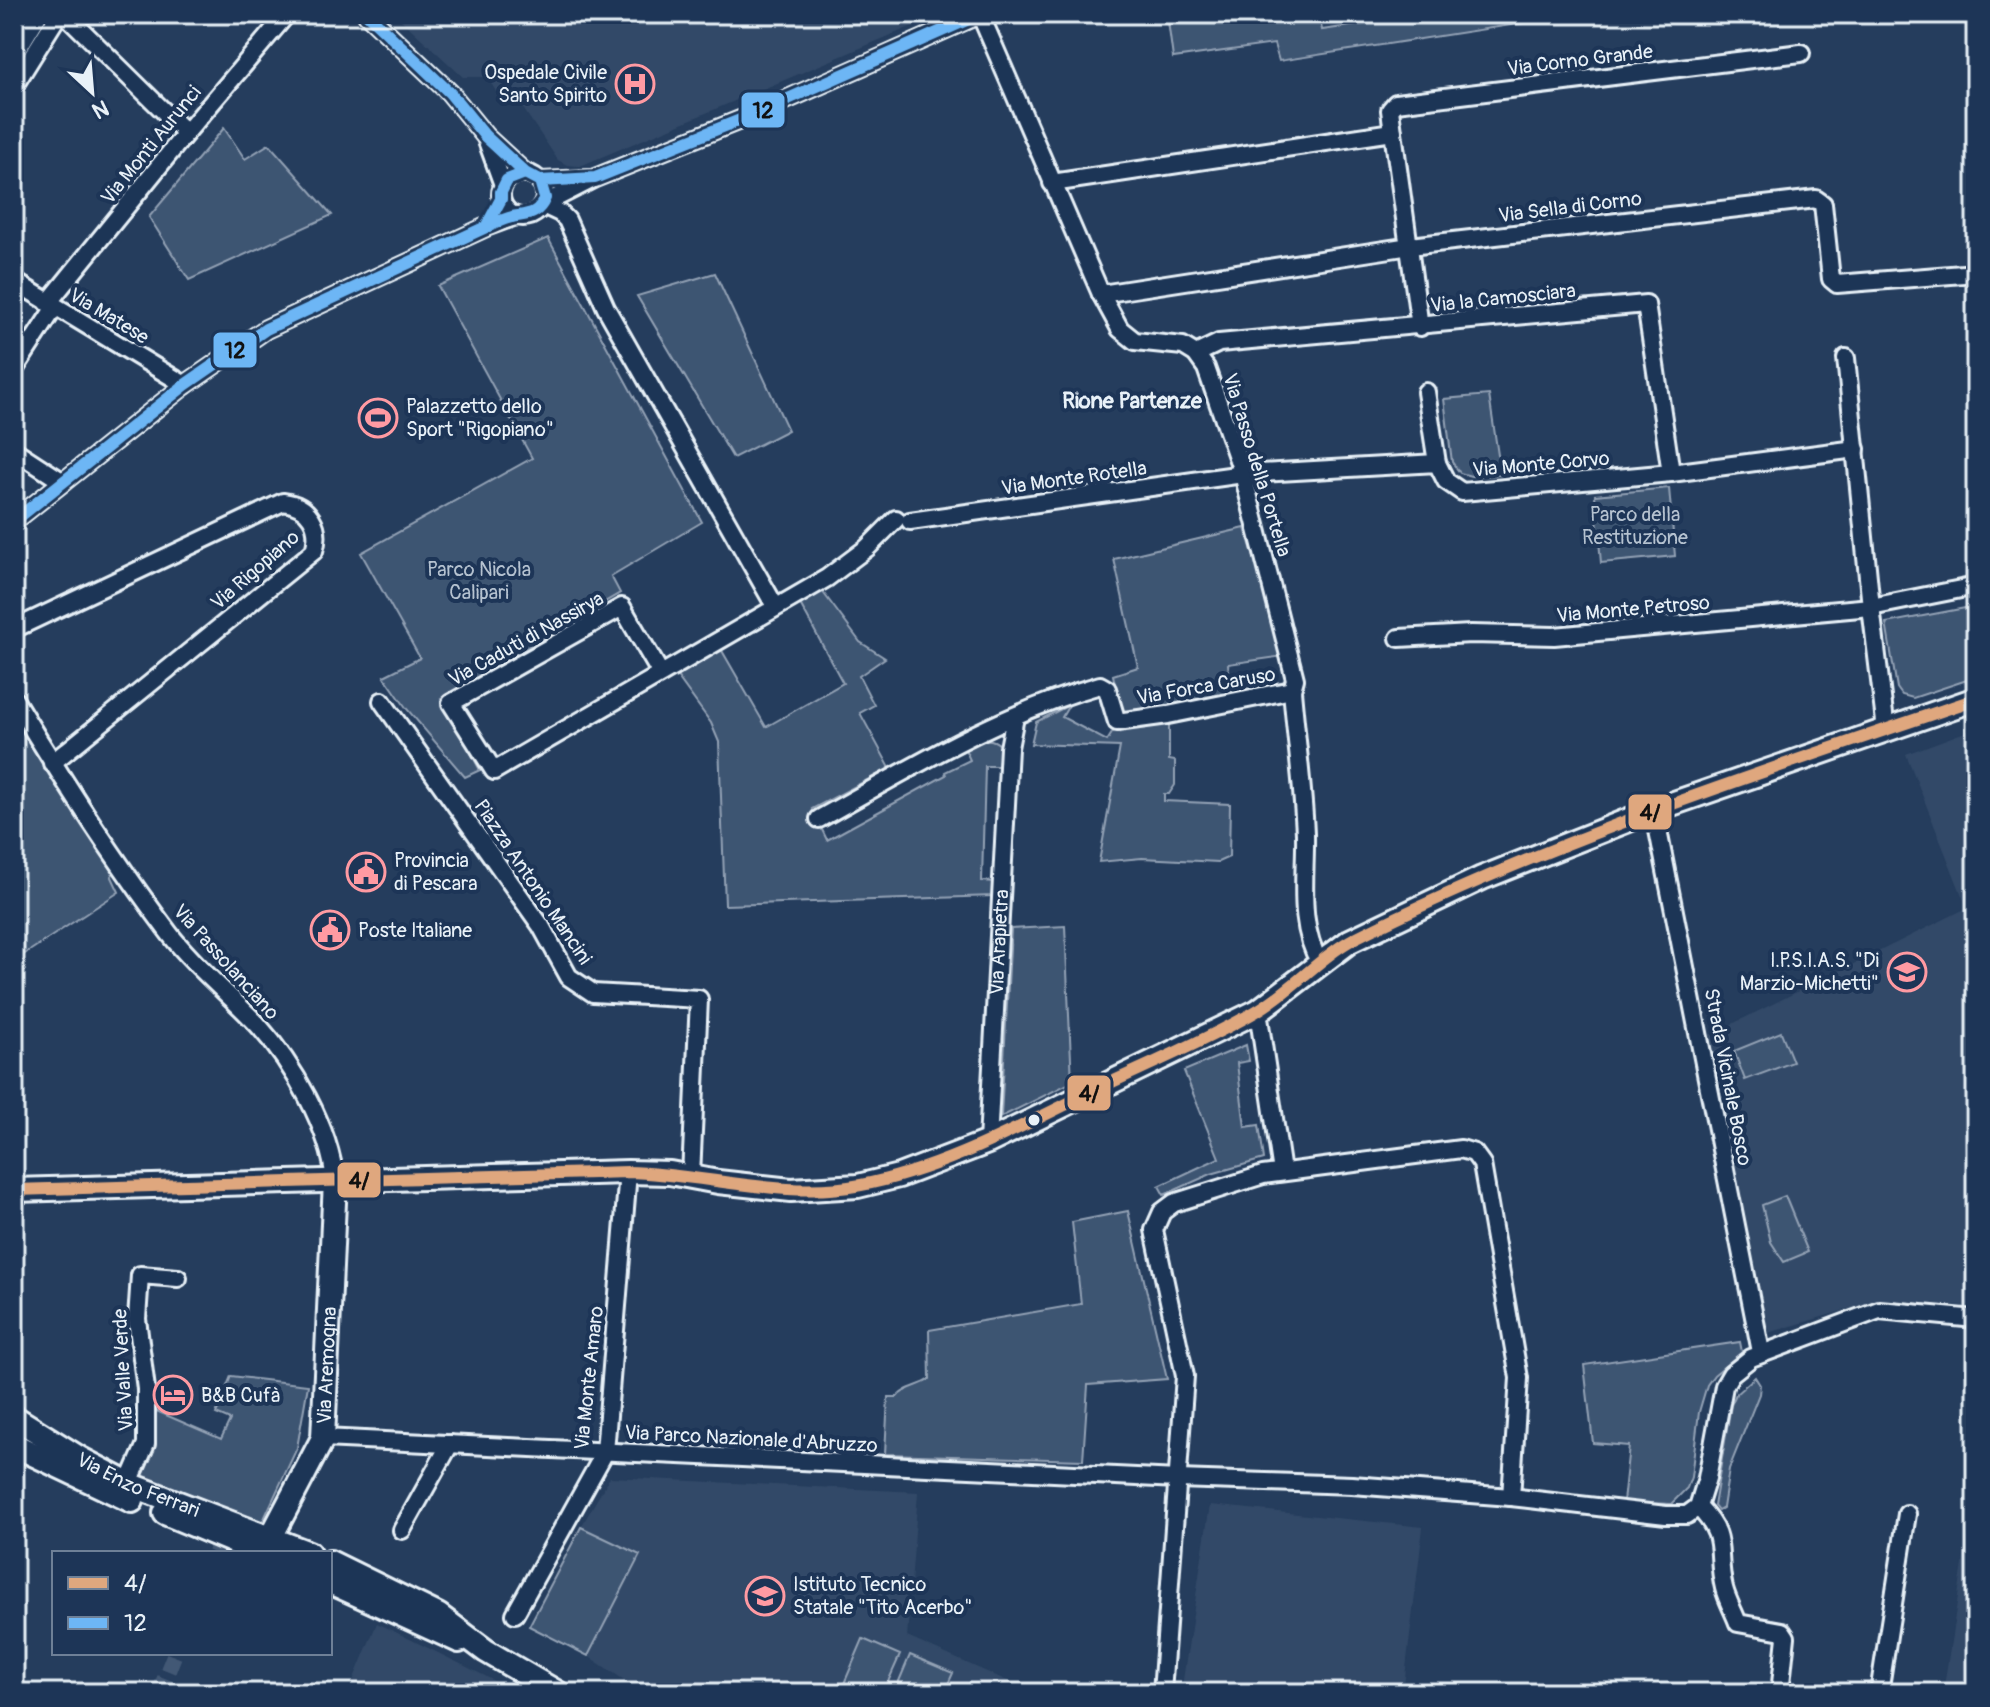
<svg xmlns="http://www.w3.org/2000/svg" width="1990" height="1707" font-family="Pangolin,sans-serif">
<style>
.built{fill:#334a68}
.green{fill:#3e5472;stroke:#93a2b5;stroke-width:2}
.lines{fill:none;stroke-linecap:round;stroke-linejoin:round}
.street-tunnel{stroke:#425874;stroke-width:16;stroke-dasharray:16 8;stroke-linecap:butt}
.street-casing{stroke:#e8f1f8;stroke-width:22}
.secondary-casing{stroke:#e8f1f8;stroke-width:28}
.street{stroke:#1d3557;stroke-width:16}
.secondary{stroke:#1d3557;stroke-width:22}
.bus-1-casing{stroke:#1d3557;stroke-width:18}
.bus-2-casing{stroke:#1d3557;stroke-width:18}
.bus-1{stroke:#dfa77e;stroke-width:12}
.bus-2{stroke:#6db6f5;stroke-width:12}
.bus-dot{fill:#e8f1f8;stroke:#1d3557;stroke-width:3}
.labels{text-anchor:middle;dominant-baseline:central;stroke-width:8;stroke-linejoin:round;paint-order:stroke}
.street-label{font-size:20px;fill:#e8f1f8;stroke:#1d3557}
.poi-label{font-size:20px;fill:#e8f1f8;stroke:#1d3557;text-anchor:start}
.park-label{font-size:20px;fill:#b5c2d0;stroke:#1d3557}
.neighbourhood-label{font-size:22px;font-weight:bold;fill:#e8f1f8;stroke:#1d3557}
.line-badge{stroke:#1d3557;stroke-width:3}
.pale-badge-label{font-size:22px;text-anchor:middle;font-weight:bold;fill:#111}
</style>
<rect width="100%" height="100%" fill="#253d5d"/>
<filter id="ink" filterUnits="userSpaceOnUse"><feTurbulence type="fractalNoise" baseFrequency=".0125" numOctaves="2"/><feDisplacementMap in="SourceGraphic" scale="16" xChannelSelector="R" yChannelSelector="G"/><feConvolveMatrix kernelMatrix="1 2 1 2 8 2 1 2 1" color-interpolation-filters="sRGB"/></filter>
<g filter="url(#ink)">
<path class="built" d="M395,14H941L580,166L567,165L558,160L512,92L501,99L487,77H463Z
M1976,728V1221L1969,1306L1879,1300L1768,1333L1708,1036L1967,908L1906,754Z
M610,1477L918,1492L907,1637L1035,1693H644L588,1656L640,1555L581,1527Z
M1976,1481V1693H1943Z
M1210,1505L1423,1527L1403,1693H1181Z
M377,1623L485,1676L515,1693H348Z"/>
<path class="green" d="M1167,14H1319L1322,30L1432,14H1581L1279,61L1274,44L1173,58Z
M224,128L245,159L269,144L332,215L189,280L149,217Z
M548,238L702,522L611,576L620,593L441,698L480,770L465,777L407,709L384,676L420,658L361,553L532,458L438,286Z
M715,273L788,430L733,458L637,296Z
M1489,395L1501,475L1471,476L1460,473L1452,462L1444,399Z
M1669,488L1675,556L1601,563L1595,495Z
M1245,528L1284,656L1228,664L1232,698L1122,717L1113,675L1138,667L1114,559Z
M819,587L860,642L885,658L859,676L874,705L860,713L890,768L812,809L827,840L946,775L945,772L970,760L965,749C977,743 988,734 1000,745V766H985L982,881L995,882L994,896L725,905L719,742L711,723L677,676L721,649L766,727L843,683L798,600Z
M1976,606V677L1913,698L1902,695L1897,688L1886,623Z
M1069,705L1062,717L1107,741L1114,730L1119,732L1118,725L1169,720V760L1175,761V785L1169,794H1164V801L1230,804L1229,857L1218,862L1142,858L1099,862L1120,747L1031,744L1036,722Z
M14,714L113,866L112,877L119,892L14,961Z
M1065,926L1072,1082L1001,1117L1011,929Z
M1781,1032L1793,1062L1745,1080L1734,1051Z
M1246,1045L1249,1061L1237,1063L1245,1127L1259,1125L1264,1159L1211,1174L1164,1195L1159,1186L1219,1158L1184,1071Z
M1785,1196L1808,1252L1784,1262L1771,1242L1762,1205Z
M1128,1211L1167,1379L1088,1385L1083,1460L885,1454L888,1397H897C906,1386 920,1387 930,1379L929,1330L1081,1304L1072,1222Z
M1740,1342L1742,1352L1714,1375L1707,1385L1699,1412L1691,1477L1687,1488L1671,1504L1623,1502L1629,1446L1593,1443L1584,1365Z
M231,1376L308,1385L297,1448L263,1521L259,1522L139,1475L152,1409L221,1439L230,1420L216,1414Z
M1755,1377L1760,1385L1759,1394L1729,1469L1723,1508L1718,1511L1714,1506L1731,1405L1736,1394Z
M581,1527L640,1555L588,1656L529,1626Z
M863,1639L900,1655L883,1693H840Z
M910,1655L953,1673L944,1693H894Z"/>
<g class="lines">
<path class="street-tunnel" d="M215,1553L217,1547
M159,1693L175,1653"/>
<g class="street-casing">
<g id="street">
<path d="M65,14L186,133"/>
<path d="M367,14L450,93L485,136L525,173"/>
<path d="M980,14L1101,294L1120,329L1135,341L1183,346L1196,354L1206,368L1243,474L1295,679L1292,690C1296,738 1303,786 1305,834C1306,877 1297,924 1320,963"/>
<path d="M1975,14L1976,18"/>
<path d="M14,55L39,14"/>
<path d="M14,86L59,14"/>
<path d="M1393,132L1390,110L1396,103L1801,53"/>
<path d="M487,141L503,185"/>
<circle cx="523" cy="195" r="22"/>
<path d="M540,181L589,179"/>
<path d="M1052,183L1393,132L1420,327"/>
<path d="M544,204L595,178L745,118L980,14"/>
<path d="M543,205L560,213L567,220L606,308L775,606"/>
<path d="M14,281L185,385"/>
<path d="M1101,294L1410,246L1816,199L1823,204L1831,279L1837,284L1976,273"/>
<path d="M48,303L186,133L287,14"/>
<path d="M1196,354L1219,343L1646,304L1671,473"/>
<path d="M1846,358L1871,607L1886,730"/>
<path d="M14,370L55,307"/>
<path d="M1426,392L1437,463"/>
<path d="M14,450L63,482"/>
<path d="M14,521L185,385L266,329L486,227L516,216"/>
<path d="M910,521L1243,474L1437,463L1446,481L1462,492L1671,473L1856,449"/>
<path d="M14,629L283,502C309,505 322,526 314,551L52,763"/>
<path d="M1399,638L1471,634L1554,636L1871,607L1976,586"/>
<path d="M661,674L622,607L451,703L494,771L827,578L867,548L896,519"/>
<path d="M14,699C62,779 113,858 169,933C194,966 229,994 258,1025C293,1064 330,1128 335,1181"/>
<path d="M382,701L541,926L569,977L593,993L699,999L691,1176"/>
<path d="M1654,810L1761,1352"/>
<path d="M819,819C909,769 1000,713 1100,685L1107,689L1117,722L1168,715L1292,690"/>
<path d="M1258,1011L1282,1172"/>
<path id="s1" d="M988,1142L1009,748L1015,717"/>
<path d="M323,1438L1178,1479L1352,1485L1511,1497L1666,1515H1687L1698,1507L1707,1478L1724,1386L1731,1374L1751,1358L1879,1310L1976,1319"/>
<path d="M124,1494L146,1444V1389L137,1319L140,1275L178,1278"/>
<path d="M1698,1507C1729,1538 1715,1551 1724,1588C1727,1600 1734,1612 1738,1623L1782,1631L1786,1637L1780,1693"/>
<path d="M402,1530L450,1444"/>
<path d="M515,1614L605,1452L628,1172"/>
<path d="M1162,1693L1185,1376L1154,1230L1162,1212L1174,1203L1263,1175L1461,1149L1474,1153L1482,1164L1519,1378L1511,1497"/>
<path d="M1879,1693L1907,1514"/>
</g>
</g>
<g class="secondary-casing">
<g id="secondary">
<path d="M14,1190L628,1172L670,1173L718,1182L791,1190L858,1186L899,1176L988,1142L1258,1011L1350,941L1482,878L1654,810L1976,699"/>
<path id="s2" d="M14,1417L81,1459L129,1484L309,1553"/>
<path d="M14,1445L132,1501"/>
<path d="M165,1513L261,1553"/>
<path id="s3" d="M251,1548L264,1544L271,1537L323,1438L335,1181"/>
<path d="M330,1562L438,1615L486,1651L558,1693"/>
<path d="M330,1582L459,1641"/>
</g>
</g>
<use href="#street" class="street"/>
<use href="#secondary" class="secondary"/>
<g class="bus-1-casing">
<path id="bus-1" d="M14,1190L628,1172C706,1174 783,1200 861,1185C942,1170 1023,1125 1097,1089C1150,1064 1205,1041 1255,1012C1291,992 1319,957 1355,938C1554,838 1766,771 1976,699"/>
</g>
<g class="bus-2-casing">
<path id="bus-2" d="M367,14L450,93L485,136L525,173
M525,173L540,181L545,198C538,215 528,214 512,217C503,219 494,224 486,227L501,199V192L507,180Z
M540,181L595,178L745,118L980,14
M14,521L185,385L266,329L486,227"/>
</g>
<use href="#bus-1" class="bus-1"/>
<use href="#bus-2" class="bus-2"/>
</g>
</g>
<defs>
<g id="hospital-ring" transform="scale(2)"><circle r="9.5" fill="#1d3557" stroke="#ff9aa2" stroke-width="1.5"/><path d="M-5-5h3v3.5h4V-5h3V5h-3V1.5h-4V5h-3Z" fill="#ff9aa2"/></g>
<g id="stadium-ring" transform="scale(2)"><circle r="9.5" fill="#1d3557" stroke="#ff9aa2" stroke-width="1.5"/><path d="M0-5a6.5 5 0 1 0 0 10a6.5 5 0 1 0 0-10ZM-3.5-1.8h7v3.6h-7Z" fill="#ff9aa2"/></g>
<g id="civic-ring" transform="scale(2)"><circle r="9.5" fill="#1d3557" stroke="#ff9aa2" stroke-width="1.5"/><path d="M-.6-6.5H3V-4.5H.6V-3L4-1V1h2V6H-6V1h2V-1L-.6-3ZM-1.2 2.5V6h2.4V2.5Z" fill="#ff9aa2"/></g>
<g id="school-ring" transform="scale(2)"><circle r="9.5" fill="#1d3557" stroke="#ff9aa2" stroke-width="1.5"/><path d="M0-5L7-2L0 1L-7-2ZM-4 1L0 2.5L4 1V4Q0 6-4 4Z" fill="#ff9aa2"/></g>
<g id="hotel-ring" transform="scale(2)"><circle r="9.5" fill="#1d3557" stroke="#ff9aa2" stroke-width="1.5"/><path d="M-6-4.5h1.5V1H6V5H4.5V3h-9V5H-6ZM-4 0a1.8 1.8 0 1 1 3.6 0ZM.5 0V-2.5h3Q6-2.5 6 0Z" fill="#ff9aa2"/></g>
<g id="university-ring" transform="scale(2)"><circle r="9.5" fill="#1d3557" stroke="#ff9aa2" stroke-width="1.5"/><path d="M0-5L7-2L0 1L-7-2ZM-4 1L0 2.5L4 1V4Q0 6-4 4Z" fill="#ff9aa2"/></g>
</defs>
<g fill-rule="evenodd">
<use href="#hospital-ring" x="635" y="84"/>
<use href="#stadium-ring" x="378" y="418"/>
<use href="#civic-ring" x="366" y="872"/>
<use href="#civic-ring" x="330" y="930"/>
<use href="#school-ring" x="1907" y="972"/>
<use href="#hotel-ring" x="173" y="1395"/>
<use href="#university-ring" x="765" y="1596"/>
</g>
<circle class="bus-dot" cx="1034" cy="1120" r="7"/>
<g class="labels">
<g class="street-label">
<text transform="translate(1580 60) rotate(-7)">Via Corno Grande</text>
<text transform="translate(151 145) rotate(-51)">Via Monti Aurunci</text>
<text transform="translate(1570 207) rotate(-7)">Via Sella di Corno</text>
<text transform="translate(1503 298) rotate(-6)">Via la Camosciara</text>
<text transform="translate(109 316) rotate(31)">Via Matese</text>
<text transform="translate(1541 464) rotate(-5)">Via Monte Corvo</text>
<text transform="translate(1257 465) rotate(73)">Via Passo della Portella</text>
<text transform="translate(1074 478) rotate(-8)">Via Monte Rotella</text>
<text transform="translate(255 570) rotate(-41)">Via Rigopiano</text>
<text transform="translate(1633 609) rotate(-5)">Via Monte Petroso</text>
<text transform="translate(526 639) rotate(-29)">Via Caduti di Nassirya</text>
<text transform="translate(1206 686) rotate(-10)">Via Forca Caruso</text>
<text transform="translate(533 882) rotate(56)">Piazza Antonio Mancini</text>
<text stroke="none"><textPath href="#s1" startOffset="200">Via Arapietra</textPath></text>
<text transform="translate(226 962) rotate(48)">Via Passolanciano</text>
<text transform="translate(1728 1077) rotate(79)">Strada Vicinale Bosco</text>
<text stroke="none"><textPath href="#s3" startOffset="208">Via Aremogna</textPath></text>
<text transform="translate(123 1370) rotate(-93)">Via Valle Verde</text>
<text transform="translate(589 1378) rotate(-84)">Via Monte Amaro</text>
<text transform="translate(751 1439) rotate(3)">Via Parco Nazionale d'Abruzzo</text>
<text stroke="none"><textPath href="#s2" startOffset="142">Via Enzo Ferrari</textPath></text>
</g>
<g class="poi-label">
<text x="607" y="72" text-anchor="end">Ospedale Civile<tspan x="607" dy="23">Santo Spirito</tspan></text>
<text x="406" y="406">Palazzetto dello<tspan x="406" dy="23">Sport "Rigopiano"</tspan></text>
<text x="394" y="860">Provincia<tspan x="394" dy="23">di Pescara</tspan></text>
<text x="358" y="930">Poste Italiane</text>
<text x="1879" y="960" text-anchor="end">I.P.S.I.A.S. "Di<tspan x="1879" dy="23">Marzio-Michetti"</tspan></text>
<text x="201" y="1395">B&amp;B Cufà</text>
<text x="793" y="1584">Istituto Tecnico<tspan x="793" dy="23">Statale "Tito Acerbo"</tspan></text>
</g>
<g class="park-label">
<text x="1635" y="514">Parco della<tspan x="1635" dy="23">Restituzione</tspan></text>
<text x="479" y="569">Parco Nicola<tspan x="479" dy="23">Calipari</tspan></text>
</g>
<g class="neighbourhood-label">
<text x="1132" y="401">Rione Partenze</text>
</g>
</g>
<g class="line-badge">
<rect x="740" y="91" width="46" height="38" rx="8" fill="#6db6f5"/>
<rect x="212" y="331" width="46" height="38" rx="8" fill="#6db6f5"/>
<rect x="1627" y="793" width="46" height="38" rx="8" fill="#dfa77e"/>
<rect x="1066" y="1074" width="46" height="38" rx="8" fill="#dfa77e"/>
<rect x="336" y="1161" width="46" height="38" rx="8" fill="#dfa77e"/>
</g>
<g class="pale-badge-label">
<text x="763" y="118">12</text>
<text x="235" y="358">12</text>
<text x="1650" y="820">4/</text>
<text x="1089" y="1101">4/</text>
<text x="359" y="1188">4/</text>
</g>
<rect width="1990" height="1707" fill="none" stroke="#1d3557" stroke-width="48"/>
<rect x="24" y="24" width="1942" height="1659" fill="none" stroke="#e8f1f8" stroke-width="3" filter="url(#ink)"/>
<rect x="52" y="1551" width="280" height="104" fill="#1d3557" stroke="#6e8097" stroke-width="2"/>
<rect x="68" y="1577" width="40" height="12" fill="#dfa77e" stroke="#6e8097" stroke-width="2"/>
<text x="124" y="1591" font-size="24" fill="#e8f1f8">4/</text>
<rect x="68" y="1617" width="40" height="12" fill="#6db6f5" stroke="#6e8097" stroke-width="2"/>
<text x="124" y="1631" font-size="24" fill="#e8f1f8">12</text>
<g transform="translate(92 92) rotate(154)" stroke="#1d3557" stroke-width="6" paint-order="stroke">
<path d="M0-6L14 30L0 20L-14 30Z" fill="#e8f1f8"/>
<text y="-12" font-size="22" font-weight="bold" text-anchor="middle" fill="#e8f1f8">N</text>
</g>
</svg>
